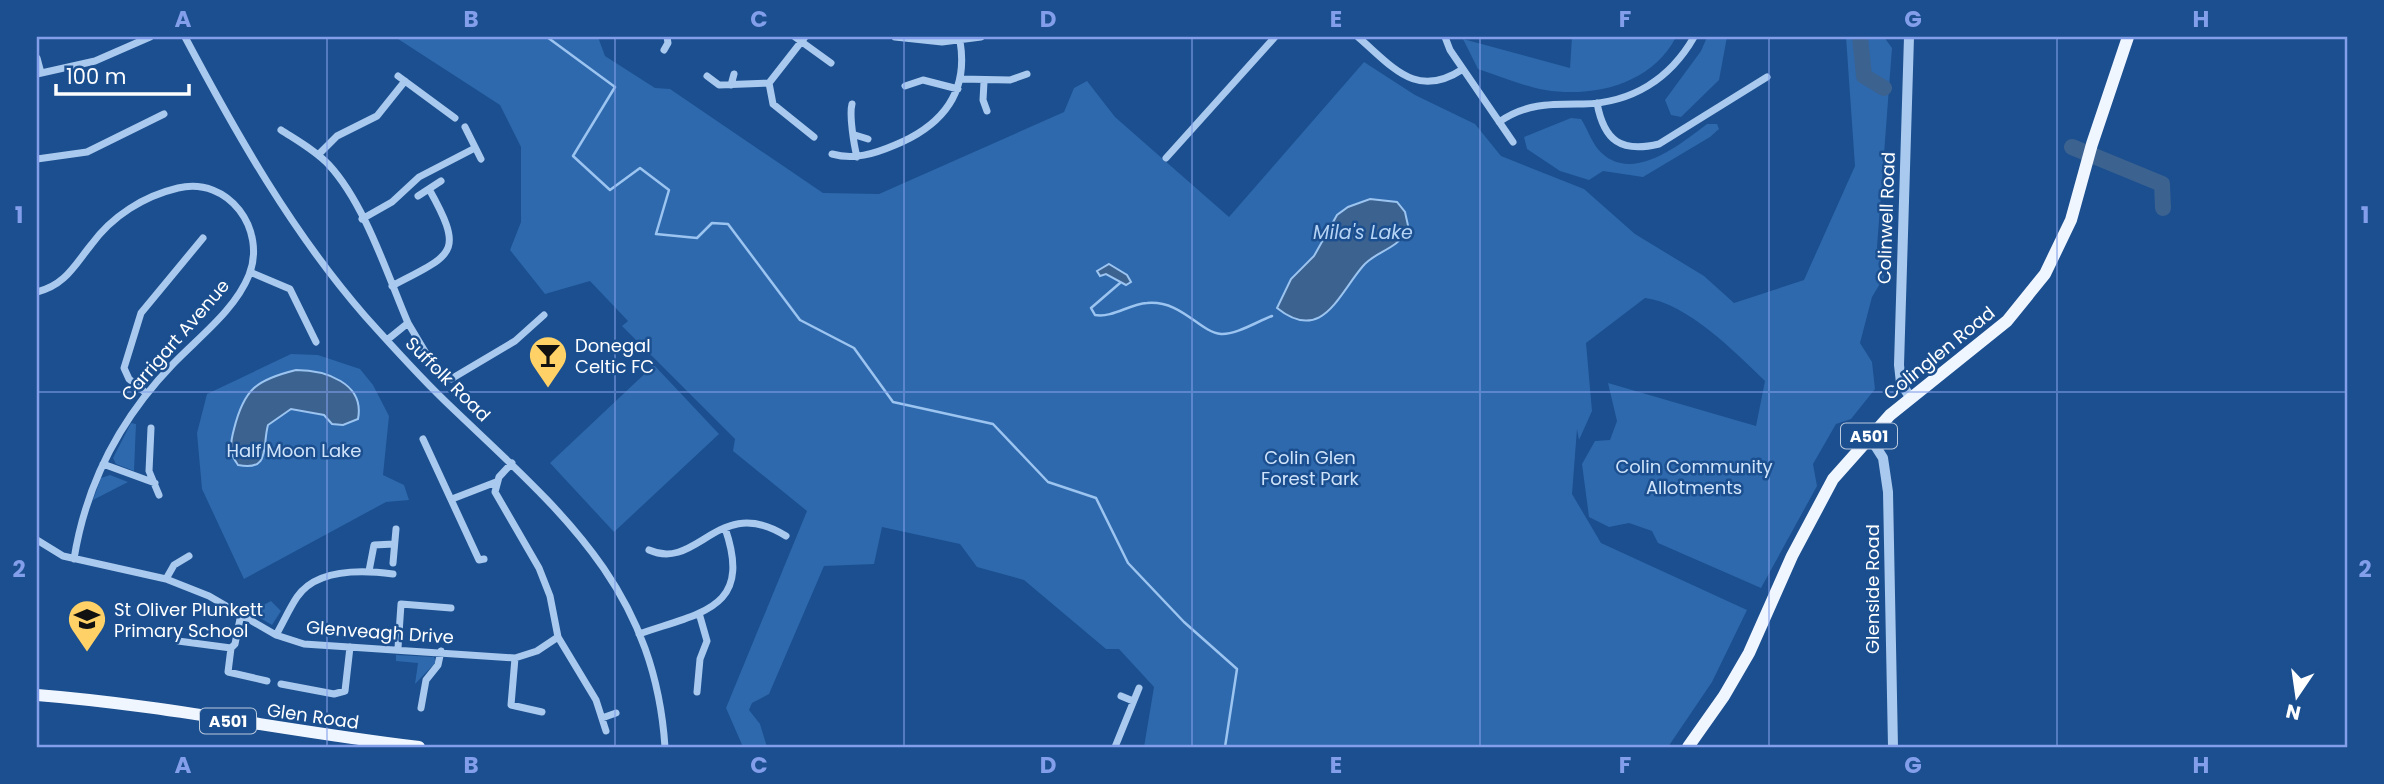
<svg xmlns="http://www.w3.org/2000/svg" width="2384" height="784" font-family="Poppins,sans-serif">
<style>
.green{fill:#2e69ad}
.water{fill:#3c6290;stroke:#9cc4f0;stroke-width:2}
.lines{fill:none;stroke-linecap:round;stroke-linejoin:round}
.stream{stroke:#9cc4f0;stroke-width:2.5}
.river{stroke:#3c6290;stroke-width:16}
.minor{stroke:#a9c9ee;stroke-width:7}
.tertiary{stroke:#a9c9ee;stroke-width:10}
.primary{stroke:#f0f6ff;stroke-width:12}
.grid{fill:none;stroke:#839eea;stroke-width:2;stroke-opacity:0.55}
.labels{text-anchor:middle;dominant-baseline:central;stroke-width:5;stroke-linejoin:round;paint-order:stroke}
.shield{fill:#1b4f8f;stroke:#bbcadd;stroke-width:2}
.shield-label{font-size:16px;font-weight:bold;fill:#fff}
.street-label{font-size:18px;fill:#fff;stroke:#1b4f8f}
.poi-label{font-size:18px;fill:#fff;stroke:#1b4f8f;text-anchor:start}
.park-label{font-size:18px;fill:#cfe3fa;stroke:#1b4f8f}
.water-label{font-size:19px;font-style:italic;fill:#b5d3f5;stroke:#1b4f8f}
.neatline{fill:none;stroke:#839eea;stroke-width:2.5}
.grid-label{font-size:23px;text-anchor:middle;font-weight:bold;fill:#839eea}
</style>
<rect width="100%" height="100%" fill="#1b4f8f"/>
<path class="green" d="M395,37H598L605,56L655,88L670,89L823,193L879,194L1064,112L1074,88L1087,81L1115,117L1229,217L1364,62L1415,95L1475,124L1501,156L1584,189L1635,234L1704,276L1734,303L1804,280L1855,166L1846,37H1884L1892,48L1877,247L1884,277L1872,297L1860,343L1872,362L1875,389L1851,419L1836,424L1813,464L1817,486L1761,588L1658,543L1652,531L1629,523L1609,527L1589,517L1582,464L1595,441L1610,440L1617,421L1608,383L1756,426L1765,381C1735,352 1687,303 1645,298L1586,343L1592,411L1579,440L1577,429L1572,494L1601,543L1747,610L1712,682L1668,747H1144L1154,687L1119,649H1106L1024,580L977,567L960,544L882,527L874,564L824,566L769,694L752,703L749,710L760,724L767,747H743L726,708L807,511L733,451L735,439L622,326L628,321L590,281L545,294L510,250L521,222V147L500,105Z
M1572,37H1676C1652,84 1594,98 1545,90C1523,86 1499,76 1478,69L1463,39L1570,68Z
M1707,37H1727L1719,80L1681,117L1671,115L1665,100L1701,51Z
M1571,118L1581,119C1587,128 1591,140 1597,148C1629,187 1679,145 1707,124H1717L1719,129L1710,137L1643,177L1603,171L1589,180L1560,171L1527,149L1524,137Z
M291,354L318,355L360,369L373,385L389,416L383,475L404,485L409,500L386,502L244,579L202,489L197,433L207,394Z
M654,365L719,434L614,532L550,463Z
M131,423L136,424L134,471L116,464L113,458Z
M110,475L128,482L93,500L101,478Z
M271,601L281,611L272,625L250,612Z
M396,655L434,657L436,662L415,684L418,663L396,661Z"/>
<path class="water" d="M1370,199L1397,202L1405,212L1409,230C1394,251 1376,251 1363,266C1338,295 1322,344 1277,308L1291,279L1314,256L1337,215L1348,207Z
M1109,264L1127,275L1131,282L1126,285L1106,274L1100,276L1097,271Z
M296,370C325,370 365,383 358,419L343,425L332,424L324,415L291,409L268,425C262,446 271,472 238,465C229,453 230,444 234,429C244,389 256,380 296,370Z"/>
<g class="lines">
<path class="stream" d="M547,37L615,87L573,156L610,190L640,168L669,190L656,234L697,238L712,223L728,224L800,320L854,348L893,402L993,424L1048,482L1096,498L1128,563L1184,622L1237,669L1225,747
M1120,283L1091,308L1095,315C1113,318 1129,304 1147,303C1182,300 1199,332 1221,334C1236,335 1258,321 1272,316"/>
<path class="river" d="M1860,37L1864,76L1884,88
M2072,147L2162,184L2163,208"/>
<path class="minor" d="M185,37C237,135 292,232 365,316C391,345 417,374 445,401C554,506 654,583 665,747
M795,37L831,63
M895,37L942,42L981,37
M1358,37C1393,67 1416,100 1463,69
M1445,37L1450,50L1513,142
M664,50L668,43L667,37
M37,58L41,73
M37,74L95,61L150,37
M398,76L455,118
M707,76L719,85L769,83L773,104L814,137
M961,79L1010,80L1027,74
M984,82L983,100L987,111
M769,83L805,37
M731,85L734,74
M905,86L923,80L958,89
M1597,103C1604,141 1621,153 1659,144L1767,77
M852,104C849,115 854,145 857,157
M1499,122C1526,103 1551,104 1583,104C1632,103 1670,79 1694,37
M465,127L481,159
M281,130C298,141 316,151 329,165C365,204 387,274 408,323L387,340
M855,135L868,139
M832,154C854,160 874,154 895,145C941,126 969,94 960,41
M318,155L337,136L377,116L405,81
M1166,158L1275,37
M37,159L87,152L164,114
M418,196L441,181
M362,219L392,202L419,177L475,148
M250,272L290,289L316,342
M392,286C452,254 466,255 429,189
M37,292C65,285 74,266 91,245C112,216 144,196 178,188C229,176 267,230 249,275C235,310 199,337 173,364C120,419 86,484 74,559
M408,323L436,370L441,376L451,379L515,341L544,315
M146,393L129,379L124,368L141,313L203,238
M151,428L149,471L159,495
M423,439L479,560L484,559
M512,463L499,477L495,492L539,568L550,596L558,637L596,700L606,731
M103,464L155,483
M452,499L496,482
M37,540L63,556L166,579L209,596L276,635L304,644L515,658L537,651L558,637
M649,550C698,572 718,493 786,536
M393,563L396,529
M369,571L374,545L394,544
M166,579L174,565L189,556
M639,634C702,612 753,609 725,528
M276,635C283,623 289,609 297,597C317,568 363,570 393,574
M178,641L231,648L235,644L241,614
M231,648L228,672L267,681
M398,648L401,604L451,608
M515,658L511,705L542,712
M281,684L334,694L345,691L350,647
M697,692L700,659L707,641L699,613
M1121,696L1133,701
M421,708L426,680L438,665L441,651
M602,718L616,713
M1115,747L1139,688"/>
<path class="tertiary" d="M1909,37L1899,365L1901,383L1910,397
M1869,436L1883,458L1888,492L1893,747"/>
<path class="primary" d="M37,695C165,705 291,732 419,747
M1688,747L1724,696L1749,653L1792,556L1833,479L1890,415L2007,321L2045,274L2071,220L2092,144L2128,37"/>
</g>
<path class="grid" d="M327,37V747M615,37V747M904,37V747M1192,37V747M1480,37V747M1769,37V747M2057,37V747M37,392H2347"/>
<defs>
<g id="bar-pin" transform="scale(2.0125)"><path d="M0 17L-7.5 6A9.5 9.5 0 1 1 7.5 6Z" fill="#ffd166" stroke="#1b4f8f"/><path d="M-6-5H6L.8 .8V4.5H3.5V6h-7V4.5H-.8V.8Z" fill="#111"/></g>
<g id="school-pin" transform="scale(2.0125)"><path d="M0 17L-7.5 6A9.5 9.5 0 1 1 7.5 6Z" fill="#ffd166" stroke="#1b4f8f"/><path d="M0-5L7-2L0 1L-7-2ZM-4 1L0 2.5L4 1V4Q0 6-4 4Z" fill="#111"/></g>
</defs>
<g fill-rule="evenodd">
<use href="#bar-pin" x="548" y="355"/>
<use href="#school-pin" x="87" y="619"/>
</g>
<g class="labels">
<g class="shield">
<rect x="1841" y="423.5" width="56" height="25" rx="5"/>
<rect x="200" y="708.5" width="56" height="25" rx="5"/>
</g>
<g class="shield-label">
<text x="1869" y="436">A501</text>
<text x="228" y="721">A501</text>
</g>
<g class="street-label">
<text transform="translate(1886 218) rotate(-88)">Colinwell Road</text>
<text transform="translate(175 340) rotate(-49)">Carrigart Avenue</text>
<text transform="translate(1939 353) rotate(-39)">Colinglen Road</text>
<text transform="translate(448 379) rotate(45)">Suffolk Road</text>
<text transform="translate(1872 589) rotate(-90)">Glenside Road</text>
<text transform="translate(380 632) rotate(4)">Glenveagh Drive</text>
<text transform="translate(313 716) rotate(8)">Glen Road</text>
</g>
<g class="poi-label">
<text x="575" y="345">Donegal<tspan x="575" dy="21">Celtic FC</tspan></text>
<text x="114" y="609">St Oliver Plunkett<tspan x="114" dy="21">Primary School</tspan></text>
</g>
<g class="park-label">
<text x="294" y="450">Half Moon Lake</text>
<text x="1310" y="457">Colin Glen<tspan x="1310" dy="21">Forest Park</tspan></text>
<text x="1694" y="466">Colin Community<tspan x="1694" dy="21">Allotments</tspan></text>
</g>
<g class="water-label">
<text x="1363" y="232">Mila's Lake</text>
</g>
</g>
<rect width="2384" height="784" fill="none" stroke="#1b4f8f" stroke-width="77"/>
<g transform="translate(2297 696) rotate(193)" stroke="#1b4f8f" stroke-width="5" paint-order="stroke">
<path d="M0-5L12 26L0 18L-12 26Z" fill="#ffffff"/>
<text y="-10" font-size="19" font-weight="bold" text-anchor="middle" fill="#ffffff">N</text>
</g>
<path d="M56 84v10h133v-10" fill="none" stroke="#ffffff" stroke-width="3.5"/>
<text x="66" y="84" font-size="21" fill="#ffffff" stroke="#1b4f8f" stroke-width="5" paint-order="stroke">100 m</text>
<rect x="38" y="38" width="2308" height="708" class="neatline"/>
<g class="grid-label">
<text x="183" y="27">A</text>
<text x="471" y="27">B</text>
<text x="759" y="27">C</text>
<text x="1048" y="27">D</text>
<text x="1336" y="27">E</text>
<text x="1625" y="27">F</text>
<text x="1913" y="27">G</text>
<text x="2201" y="27">H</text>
<text x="19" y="223">1</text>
<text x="2365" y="223">1</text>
<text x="19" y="577">2</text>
<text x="2365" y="577">2</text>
<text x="183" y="773">A</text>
<text x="471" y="773">B</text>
<text x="759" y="773">C</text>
<text x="1048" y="773">D</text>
<text x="1336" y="773">E</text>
<text x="1625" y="773">F</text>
<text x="1913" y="773">G</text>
<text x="2201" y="773">H</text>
</g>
</svg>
